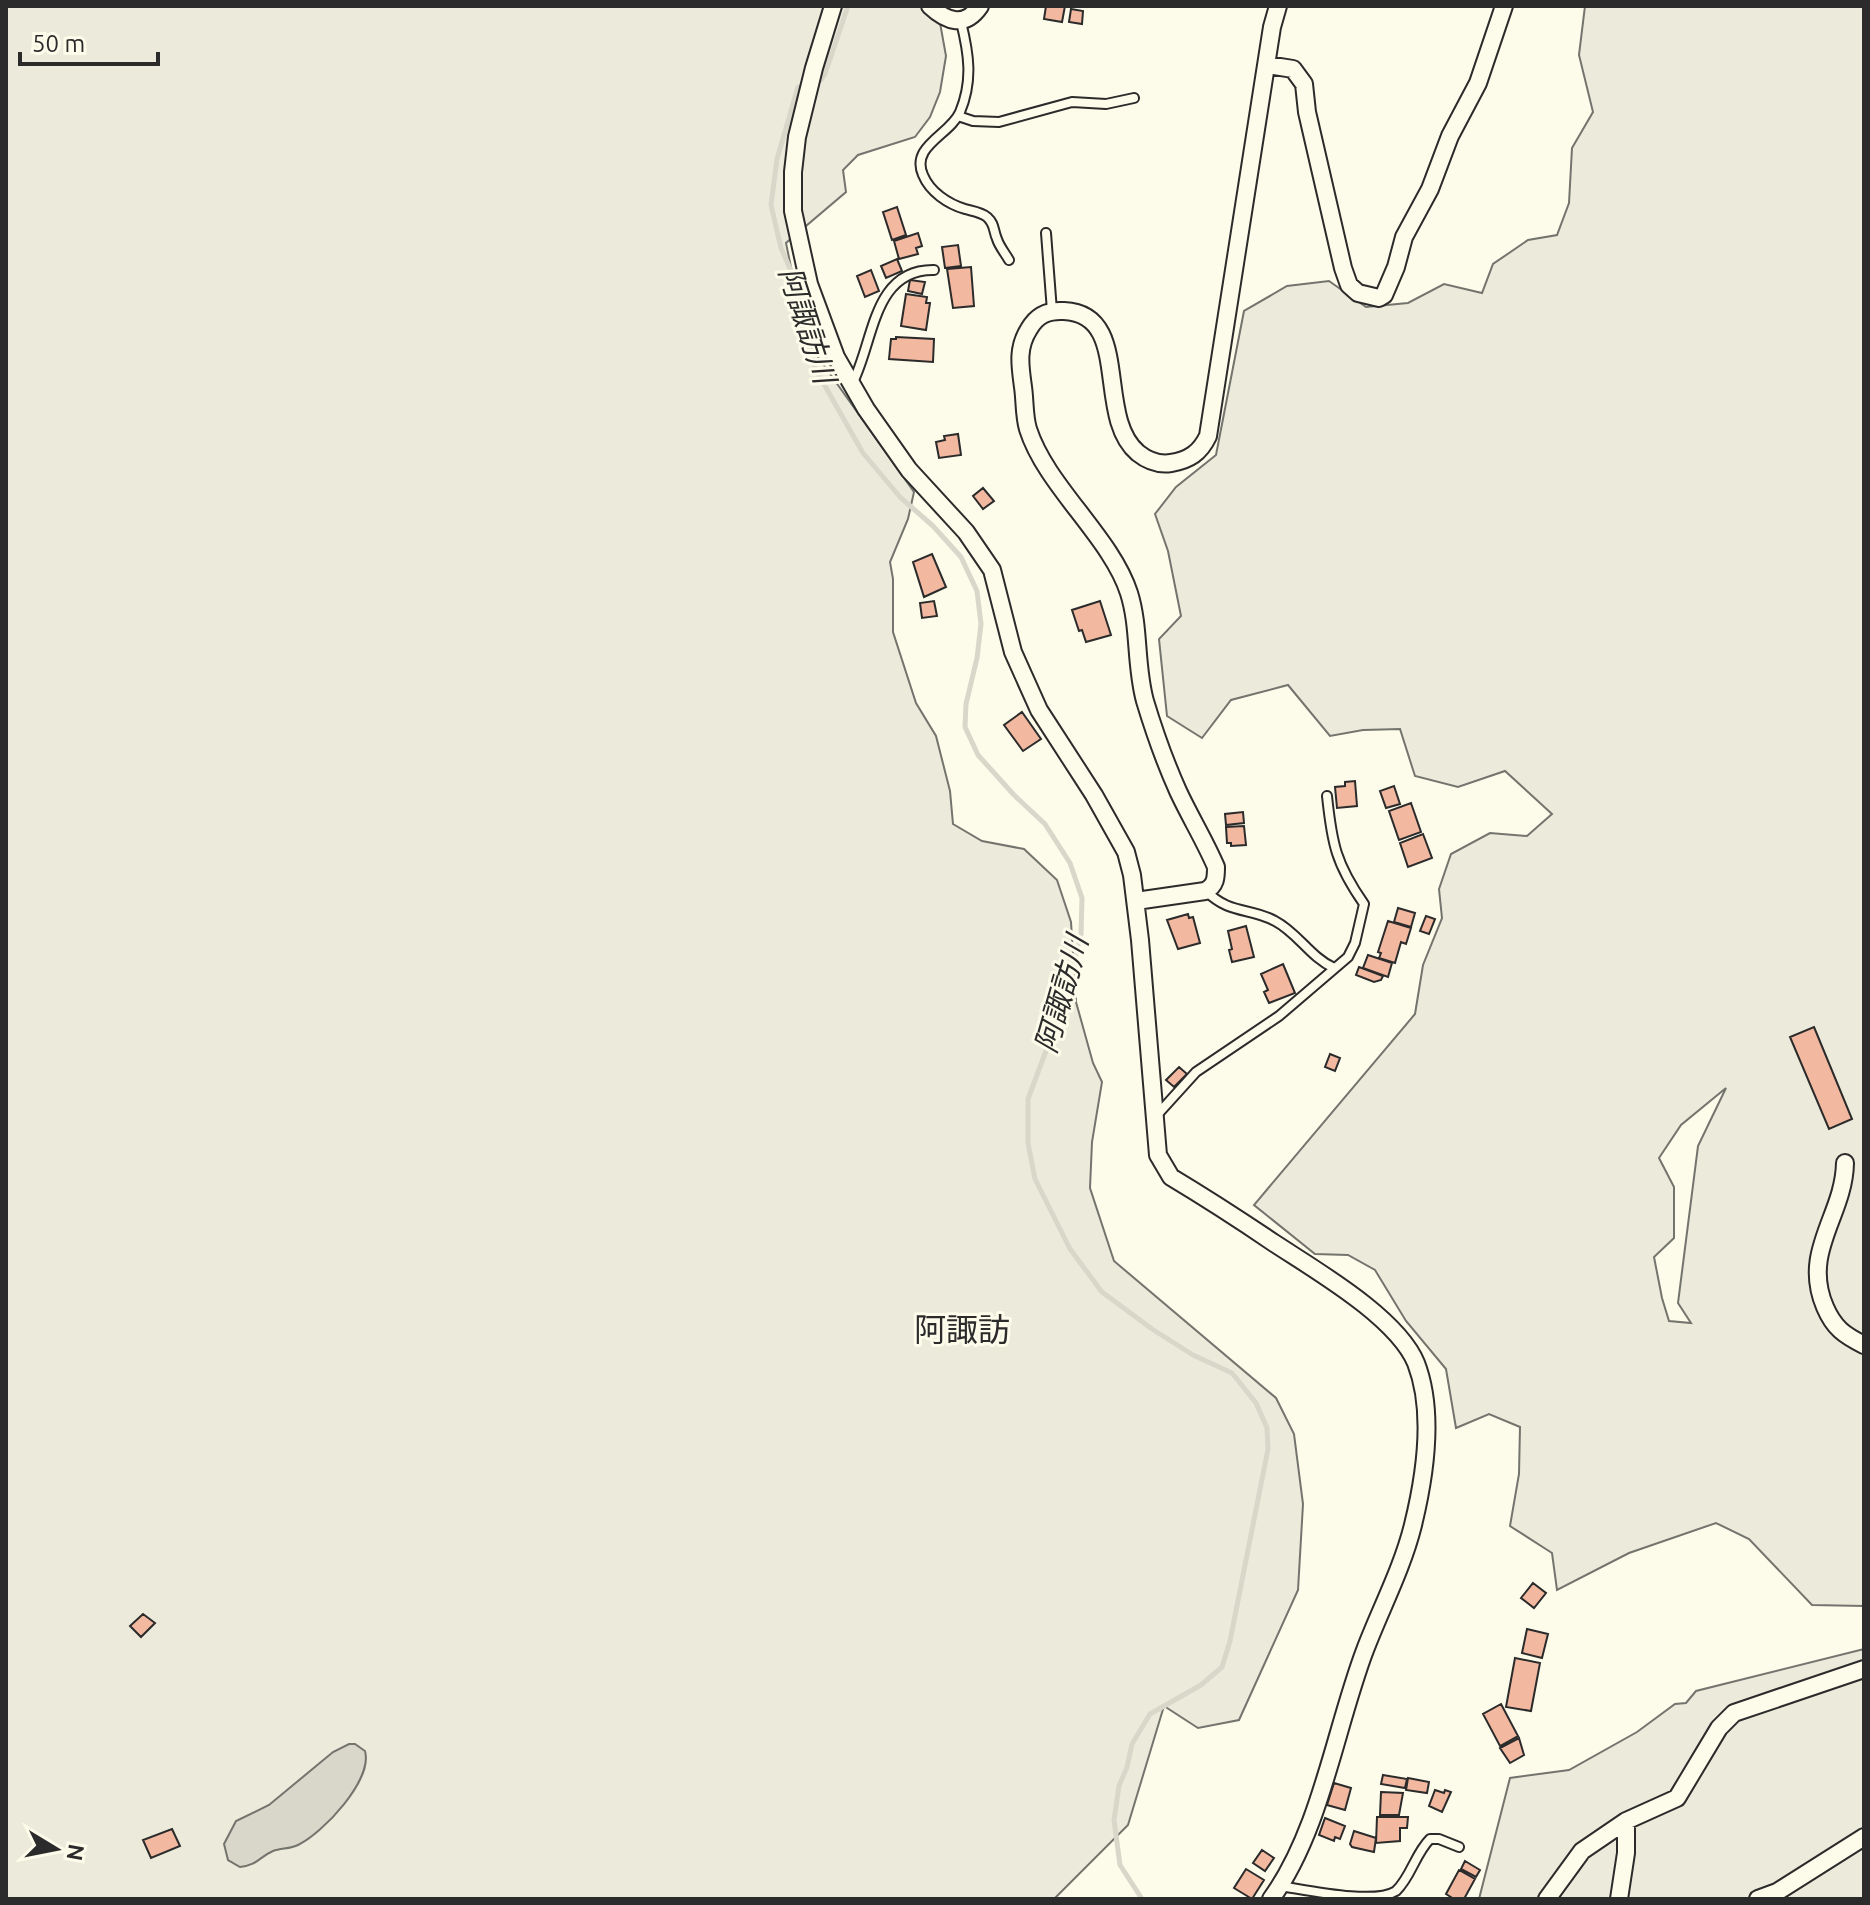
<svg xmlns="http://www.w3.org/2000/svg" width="1870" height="1905" font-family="Ubuntu,'Noto Sans JP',sans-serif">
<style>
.green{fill:#ecebdb;stroke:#74746e;stroke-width:2;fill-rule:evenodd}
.water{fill:#d8d7c9;stroke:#74746e;stroke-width:2}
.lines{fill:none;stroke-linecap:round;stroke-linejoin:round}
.stream{stroke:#d8d7c9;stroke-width:5}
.building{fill:#f2b8a0;stroke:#2b2b2b;stroke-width:2}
.lane-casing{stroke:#2b2b2b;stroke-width:12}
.street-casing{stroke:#2b2b2b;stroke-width:20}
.lane{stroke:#fdfbea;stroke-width:8}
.street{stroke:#fdfbea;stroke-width:16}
.labels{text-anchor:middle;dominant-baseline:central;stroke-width:6;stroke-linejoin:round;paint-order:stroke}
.water-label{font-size:30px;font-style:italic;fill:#2b2b2b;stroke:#fdfbea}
.quarter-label{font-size:32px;fill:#2b2b2b;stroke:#fdfbea}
</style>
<rect width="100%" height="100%" fill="#fdfbea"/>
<path class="green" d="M6,6H937L946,56L940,92L930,117L915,137L858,155L843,170L846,192L786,243L806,340L914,492L908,519L890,562L893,579V632L916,703L936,736L950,791L953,824L982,841L1024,849L1057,880L1071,922L1076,1002L1093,1063L1102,1082L1092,1142L1090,1188L1114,1261L1276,1398L1294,1434L1303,1504L1298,1590L1239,1720L1198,1728L1164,1706L1128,1825L1054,1899H6Z
M1585,6H1864V1606L1812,1605L1749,1539L1716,1523L1629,1553L1557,1590L1552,1553L1510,1526L1519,1474L1520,1427L1489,1414L1456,1428L1446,1369L1406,1321L1375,1270L1348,1255L1315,1254L1254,1205L1415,1014L1423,965L1442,918L1439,889L1451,854L1490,833L1527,836L1552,814L1505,771L1458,787L1415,776L1400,729L1363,730L1330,736L1288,685L1231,700L1202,738L1167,716L1159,639L1181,616L1168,551L1155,514L1176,487L1216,455L1244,311L1287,286L1329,281L1366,307L1408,303L1444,284L1482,293L1493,264L1528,240L1557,235L1569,203L1572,148L1593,112L1579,55ZM1726,1088L1698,1146L1678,1303L1691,1323L1669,1321L1662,1298L1654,1257L1674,1238V1187L1659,1158L1681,1125Z
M1864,1649V1899H1479L1510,1778L1569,1770L1637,1732L1675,1704L1686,1703L1696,1691Z"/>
<path class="water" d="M349,1744H355L365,1751C373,1780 323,1833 298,1845C290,1849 281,1848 273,1851C259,1857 258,1865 240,1867L228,1860L224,1844L236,1821L269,1805L333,1752Z"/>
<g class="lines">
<path class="stream" d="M814,83L821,80L825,74L848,6
M804,85L798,87L777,159L771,205L781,248L792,273L804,315L803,333L817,372L863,453L900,497L933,526L961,557L977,591L981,624L977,658L966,704L965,727L978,755L1014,795L1045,824L1070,863L1082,898L1081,934L1065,1000L1028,1099V1143L1035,1179L1070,1249L1102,1292L1152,1329L1193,1355L1232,1373L1256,1403L1267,1428L1268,1449L1230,1641L1222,1667L1201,1685L1150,1714L1132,1744L1127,1767L1119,1786L1114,1820L1120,1865L1142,1899"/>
</g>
<path class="building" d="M1046,6H1065L1062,22L1044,19Z
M1071,9L1083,11L1082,24L1069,22Z
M897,207L906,235L892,240L883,212Z
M918,233L922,246L916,248L918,254L899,259L894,241Z
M958,245L961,266L945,268L942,247Z
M897,259L902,271L886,278L881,266Z
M971,267L974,306L953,308L947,269Z
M871,270L879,291L865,297L857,276Z
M910,280L925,282L922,294L908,291Z
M906,294L927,297L926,303H930L926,330L901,326Z
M896,337L934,339L933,362L889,359L891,339H896Z
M958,434L961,455L939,458L936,442L945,440L944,436Z
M983,488L994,501L983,509L973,496Z
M932,554L946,587L924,597L913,562Z
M934,601L937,616L922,618L920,603Z
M1100,601L1111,635L1086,642L1082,630L1079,631L1072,610Z
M1022,712L1041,739L1023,751L1004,725Z
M1355,781L1357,806L1337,808L1335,787L1345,786V782Z
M1394,786L1400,804L1386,808L1380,791Z
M1411,803L1421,832L1399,840L1389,811Z
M1243,812L1244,823L1226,825L1225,814Z
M1244,826L1246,845L1231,846V843H1227L1226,827Z
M1423,834L1432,858L1408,867L1400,843Z
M1398,908L1415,913L1411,927L1394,922Z
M1188,914L1189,918L1193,917L1200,943L1178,949L1167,920Z
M1426,916L1435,919L1429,934L1420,931Z
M1388,921L1411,928L1406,944L1401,942L1395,963L1379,958L1381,953L1378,952Z
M1246,926L1254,957L1232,962L1229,950L1232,949L1228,931Z
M1368,955L1392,963L1388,977L1363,968Z
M1283,964L1295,993L1269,1003L1264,992L1268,990L1261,974Z
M1359,967L1383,976L1381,980L1374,982L1356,975Z
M1814,1027L1852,1119L1829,1129L1790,1037Z
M1330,1054L1340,1058L1335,1071L1325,1067Z
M1179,1067L1187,1074L1174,1087L1166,1080Z
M1533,1583L1546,1593L1534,1608L1521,1598Z
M143,1614L155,1623L141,1637L130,1626Z
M1527,1629L1548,1634L1542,1658L1522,1653Z
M1515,1658L1540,1663L1531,1711L1506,1707Z
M1501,1704L1518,1736L1500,1746L1483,1714Z
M1519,1738L1524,1755L1510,1763L1500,1748Z
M1383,1775L1407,1779L1405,1788L1381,1784Z
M1408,1778L1429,1782L1427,1793L1406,1790Z
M1334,1783L1351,1788L1345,1810L1327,1805Z
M1435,1790L1444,1793L1445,1790L1451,1792L1442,1812L1429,1806Z
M1381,1792L1403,1793L1399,1815H1380Z
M1377,1817H1408L1407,1828H1400V1841L1376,1843Z
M1325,1818L1345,1826L1340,1839L1335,1837L1334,1841L1319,1835Z
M172,1829L180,1846L151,1858L143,1840Z
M1354,1831L1376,1838L1374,1852L1352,1847L1350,1844Z
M1262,1850L1274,1858L1265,1871L1253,1863Z
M1465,1861L1480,1870L1476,1877L1461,1869Z
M1246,1869L1264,1880L1252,1899L1234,1888Z
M1459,1870L1475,1879L1464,1899H1454L1446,1894Z"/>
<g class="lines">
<g class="lane-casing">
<path id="lane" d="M961,22C969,54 973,81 960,112C950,135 910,146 923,175C930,192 948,204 965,209C972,211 981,212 987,217C995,224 993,230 997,239C999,246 1005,253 1009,260
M958,116L973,121L999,122L1072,102L1106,104L1134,98
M1046,233L1052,311
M853,382C874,341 873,269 934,270
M1206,891C1230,915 1250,907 1275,921C1298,933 1310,957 1334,968
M1157,1115L1196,1072L1279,1016L1348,957L1355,943L1364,904C1336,864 1332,844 1327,796
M1280,1886C1307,1890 1374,1905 1396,1891C1411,1877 1415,1854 1430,1839H1439L1459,1847"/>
</g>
<g class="street-casing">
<path id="street" d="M833,6L814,68L797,137L793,172V211L809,284L836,357L866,409L909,470L966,532L992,570L1013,652L1039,710L1094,795L1126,852L1132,875L1140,940L1158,1155L1171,1177C1206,1198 1240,1220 1274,1243C1315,1270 1397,1317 1416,1363C1435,1412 1425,1476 1413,1525C1402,1569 1381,1608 1365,1650C1335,1729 1321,1830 1271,1899
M930,6C947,22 965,28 980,6
M1268,65L1293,69L1304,84L1307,112L1343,268L1349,285L1358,293L1379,298L1384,295L1396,267L1404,237L1430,189L1450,136L1478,83L1504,6
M1136,901L1205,891C1216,886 1216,877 1216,867C1205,841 1190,817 1178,791C1165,762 1154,731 1145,701C1135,665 1140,628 1129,593C1111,537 1046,486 1028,429C1024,416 1025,400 1023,387C1020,365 1017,348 1029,329C1037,315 1048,310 1064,311C1133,314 1094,416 1138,453C1148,461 1158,465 1171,463C1189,460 1200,453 1208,436L1272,27L1278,6
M1845,1163C1844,1216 1801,1251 1825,1307C1834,1328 1844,1335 1864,1345
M1547,1899L1582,1851L1626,1821L1677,1798L1719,1728L1734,1713L1864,1669
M1619,1899L1626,1853V1821
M1758,1899L1777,1892L1864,1837"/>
</g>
<use href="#lane" class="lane"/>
<use href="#street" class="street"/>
</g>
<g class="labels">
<g class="water-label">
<text transform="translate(808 325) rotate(72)">阿諏訪川</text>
<text transform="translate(1061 994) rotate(-74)">阿諏訪川</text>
</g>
<g class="quarter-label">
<text x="962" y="1329">阿諏訪</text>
</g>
</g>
<rect width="1870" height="1905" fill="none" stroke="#2b2b2b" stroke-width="16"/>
<g transform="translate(56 1849) rotate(100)" stroke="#fdfbea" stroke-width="6" paint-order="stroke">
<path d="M0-6L14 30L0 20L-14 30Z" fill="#2b2b2b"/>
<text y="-12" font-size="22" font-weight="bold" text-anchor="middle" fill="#2b2b2b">N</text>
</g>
<path d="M20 52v12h138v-12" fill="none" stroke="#2b2b2b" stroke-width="4"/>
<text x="32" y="52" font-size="24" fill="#2b2b2b" stroke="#fdfbea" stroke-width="6" paint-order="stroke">50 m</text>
</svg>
